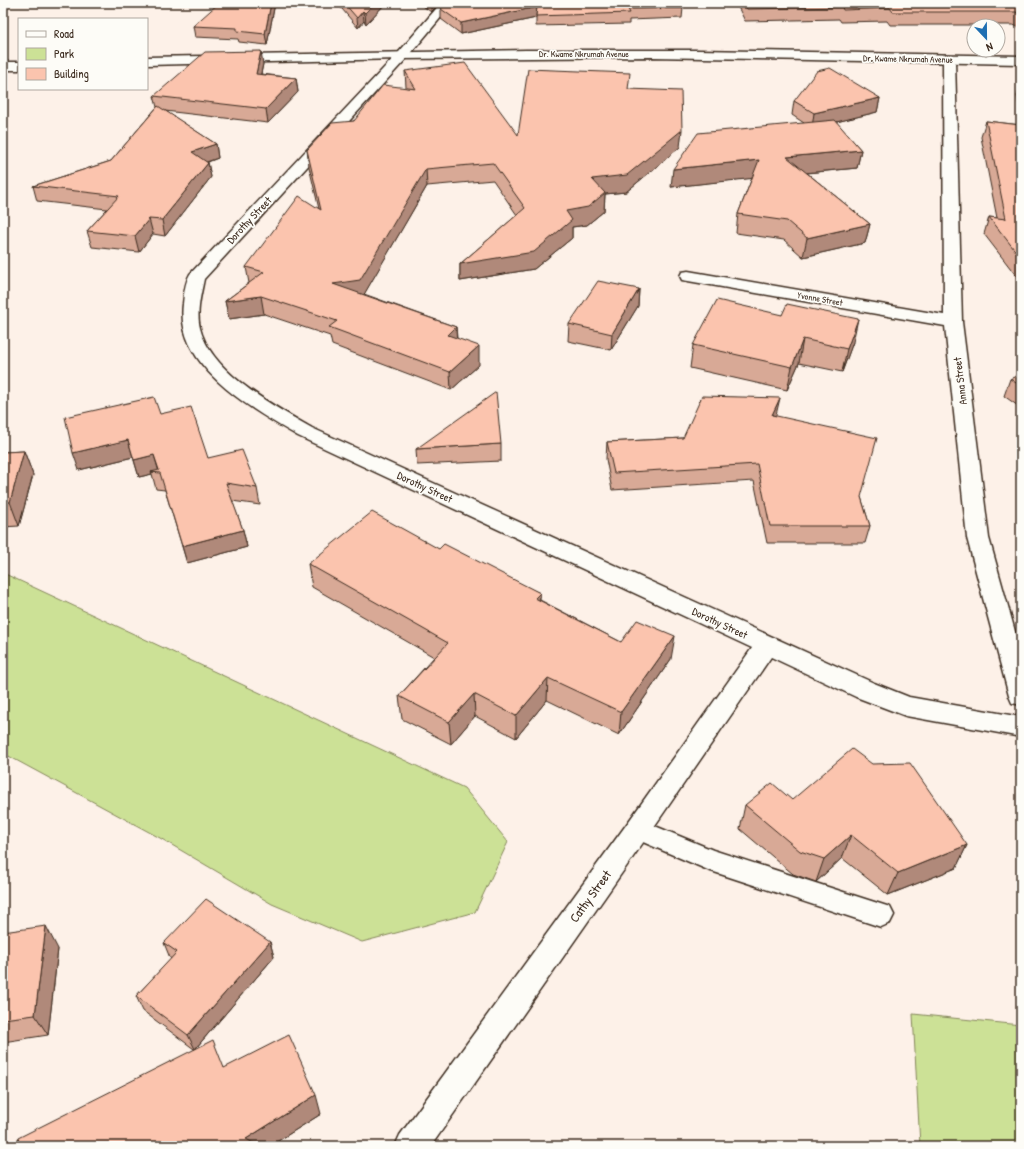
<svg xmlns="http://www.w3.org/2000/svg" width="1024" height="1149" font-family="'Patrick Hand',sans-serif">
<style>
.green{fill:#cce196;stroke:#84865a}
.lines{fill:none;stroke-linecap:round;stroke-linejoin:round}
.service-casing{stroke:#3b2a1e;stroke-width:3}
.minor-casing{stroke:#3b2a1e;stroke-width:3}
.tertiary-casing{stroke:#3b2a1e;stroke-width:3}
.service{fill:#fdfcf7;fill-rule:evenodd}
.minor{fill:#fdfcf7;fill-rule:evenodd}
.tertiary{fill:#fdfcf7;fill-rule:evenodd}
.wall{fill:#d8a996;stroke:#3b2a1e}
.shaded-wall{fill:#b0897a;stroke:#3b2a1e}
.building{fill:#fbc4ae;stroke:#3b2a1e}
.labels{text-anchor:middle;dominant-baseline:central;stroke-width:3.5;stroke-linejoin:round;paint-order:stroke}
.far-street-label{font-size:9px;fill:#3b2a1e;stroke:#fdfcf7}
.street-label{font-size:11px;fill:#3b2a1e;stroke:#fdfcf7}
.near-street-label{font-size:13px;fill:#3b2a1e;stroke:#fdfcf7}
</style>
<rect width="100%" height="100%" fill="#fdf1e8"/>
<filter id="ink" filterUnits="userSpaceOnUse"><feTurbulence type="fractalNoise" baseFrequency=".025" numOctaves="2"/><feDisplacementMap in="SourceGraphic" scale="8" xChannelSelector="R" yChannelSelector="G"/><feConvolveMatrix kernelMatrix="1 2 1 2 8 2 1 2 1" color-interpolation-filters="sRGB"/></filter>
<g filter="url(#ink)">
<path class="green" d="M3,573L464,788L508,842L475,912L362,942L272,904L160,838L3,753Z
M913,1014L1021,1025V1146H920Z"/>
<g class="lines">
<g class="service-casing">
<path id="service" d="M638,819L713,850L890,907L894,915L890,923L881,927L708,870L629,836L626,829L629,822Z"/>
</g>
<g class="minor-casing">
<path id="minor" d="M3,3H11L9,5L3,7Z
M441,3H453L407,58L204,279C201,294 196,312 200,328C211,373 274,406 312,428L874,683L909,697L1021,717V737L906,716L856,697L771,657L647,837L431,1146H395L400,1135L629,821L752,648L298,436C252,409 175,367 183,304C184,294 185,282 190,274L399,52Z
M949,56L953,57L955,60L962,322L989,538L1021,653V705L1012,703L1009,696L967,538L945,326L688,281L682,280L680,276L682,272L688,271L944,315L943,60L945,57Z"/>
</g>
<g class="tertiary-casing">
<path id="tertiary" d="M526,50H698L1021,56V64L652,57L400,59L147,65V57Z
M3,62H19V70H3Z"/>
</g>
<use href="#service" class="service"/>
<use href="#minor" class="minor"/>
<use href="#tertiary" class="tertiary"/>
</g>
<path class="wall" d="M275,3L267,45L239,42L238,39L195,37L193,26Z
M337,3H386L366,24L364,21L358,28Z
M419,3H440L431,12Z
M736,3H1021V28L1013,25H890L887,21L841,22L839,19L745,21Z
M683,8L682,18L629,20V24L536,26V18L461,34L441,19V9Z
M263,64L261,74L296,78L298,92L268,123L165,111L216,144L218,158L208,162L211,177L165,236L153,234L139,252L92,247L87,231L107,209L37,201L33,186L111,161L157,107L154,96Z
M405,71L518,135L629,89L680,147L626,192L605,194L604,211L587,225L572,227V238L534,269L460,281V264L517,215L493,180L427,186L364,294L456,327L457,338L479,365L451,390L332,345L330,336L264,314L229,319L225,301L249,283L246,267L319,209L309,167L307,150L406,88V87Z
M1021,83V119L1017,96Z
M880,98L877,112L836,122L861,150L857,168L807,173L870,224L865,243L803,257L784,240L736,233L738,214L752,178L671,187L804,123L792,115L794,101Z
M986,121L1021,125V282L984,234L989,217L997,218L981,137Z
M639,289L638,306L611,350L568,341L569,324Z
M782,315L853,342L842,372L799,363L787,390L690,368L693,345Z
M1021,374V408L1004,396L1010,379Z
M160,414L208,458L257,488L260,505L232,501L243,530L247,547L187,563L165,490L156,489L152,474L139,477L133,457L79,470Z
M776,416L861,497L870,526L865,543H767L754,481L612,490L606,459L607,442L683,438Z
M501,444V461L417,465L416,449Z
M24,451L33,475L19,526L3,527V452Z
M439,549L540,593V600L621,642L671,659L619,735L547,700L516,738L475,716L451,744L402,719L399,696L434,657L312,587L308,564Z
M792,800L967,845L956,868L888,895L842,858L816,882L793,874L740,829L745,805Z
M3,932L58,949L48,1035L3,1042Z
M270,942L274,957L196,1048L224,1068L321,1114L270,1146L194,1049L143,1011L136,996L171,959L170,958L164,943Z"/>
<path class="shaded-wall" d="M271,3H275L267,45L265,34Z
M375,3H386L366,24L365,13Z
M431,3H440L431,12Z
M537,7L536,18L461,34V23Z
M363,11L364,21L358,28L357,18Z
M261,51L263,64L258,87L256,74Z
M296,78L298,92L268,123L266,109Z
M880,98L877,112L812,128L814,113Z
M682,130L680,147L626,192L605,194L604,211L587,225L572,227V238L534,269L460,281V264L566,211L592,179Z
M216,144L218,158L195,166L192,152Z
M861,150L857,168L784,175L787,157Z
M759,160L756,178L671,187L673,169Z
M208,163L211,177L165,236L162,220Z
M426,169L427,186L362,298L333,284Z
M149,219L153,234L139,252L135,236Z
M870,224L865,243L803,257L807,238Z
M639,289L638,306L611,350L612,334Z
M261,296L264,314L229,319L225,301Z
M858,319L853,342L842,372L847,349Z
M456,327L457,346L448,335Z
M803,339L799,363L787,390L792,367Z
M479,346V365L451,390L450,372Z
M780,398L776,415L769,432L772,415Z
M128,440L133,457L79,470L73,453Z
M24,451L33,475L19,526L10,502Z
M154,455L159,472H151L152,474L139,477L134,460Z
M243,530L247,547L187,563L182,546Z
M540,593L539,616L535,598Z
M675,636L671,659L619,735L621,712Z
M548,678L547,700L516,738V716Z
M474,694L475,716L451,744L449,722Z
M851,835L842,858L816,882L824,859Z
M967,845L956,868L888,895L898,873Z
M46,926L58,949L48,1035L35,1015Z
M270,942L274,957L195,1049L188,1035Z
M316,1095L321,1114L270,1146H249L246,1139Z"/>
<path class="building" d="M219,3H271L265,34L237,31V28L193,26Z
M344,3H375L365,13L363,11L357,18Z
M446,3H682L683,8L628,9L630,13L536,16L537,7L461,23L441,9Z
M744,3H1021V14L1016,12H893L890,8L843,10L842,7L747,9Z
M261,51L256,74L296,78L266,109L154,96L205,52Z
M465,63L518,135L528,69L630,73L628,89L681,91L682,130L627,175L592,179L605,193L588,207L566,211L572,220L534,252L460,264L525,208L493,163L426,169L360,280L333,284L456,327L448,335L479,346L450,372L329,327L337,321L261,296L225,301L264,272L246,267L299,196L321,210L307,150L332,123L354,121L383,85L416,89L405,71Z
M830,68L880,98L814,113L794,101L817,71Z
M158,106L216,144L192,152L208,163L162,220L149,219L135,236L87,231L119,196L33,186L111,161Z
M835,120L861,150L787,157L870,224L807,238L787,221L738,214L759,160L673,169L698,133Z
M986,121L1021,125V258L989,217L1006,219Z
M598,281L639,289L612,334L569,324Z
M717,300L782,315L787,304L858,319L847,349L803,339L792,367L693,345Z
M1021,374V386L1010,379Z
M496,392L501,444L416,449Z
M702,396L780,398L772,415L877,438L861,497L870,526H770L757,464L614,473L607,442L683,438Z
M154,397L160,414L191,407L208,458L242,450L257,488L226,483L243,530L182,546L160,473L151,472L159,470L154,455L134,460L128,440L73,453L65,417Z
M24,451L10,502H3V452Z
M372,512L439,549L444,544L540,593L535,598L621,642L637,620L675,636L621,712L548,678L516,716L474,694L449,722L399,696L448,643L308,564Z
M852,749L872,764L910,763L967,845L898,873L851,835L824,859L800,851L745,805L772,783L792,800Z
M206,899L270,942L188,1035L136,996L177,952L164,943Z
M46,926L35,1015L3,1019V932Z
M289,1035L316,1095L246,1139L259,1146H20L18,1138L213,1040L224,1068Z
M506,1143L510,1146H503Z"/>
</g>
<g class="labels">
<g class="far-street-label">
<text x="584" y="54">Dr. Kwame Nkrumah Avenue</text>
<text transform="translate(908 59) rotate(1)">Dr. Kwame Nkrumah Avenue</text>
<text transform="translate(820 299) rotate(10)">Yvonne Street</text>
</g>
<g class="street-label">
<text transform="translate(249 220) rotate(-47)">Dorothy Street</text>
<text transform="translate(960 381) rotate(-97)">Anna Street</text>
<text transform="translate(425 487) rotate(25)">Dorothy Street</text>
<text transform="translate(720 623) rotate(25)">Dorothy Street</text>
</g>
<g class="near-street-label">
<text transform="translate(590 896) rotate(-54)">Cathy Street</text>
</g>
</g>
<rect width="1024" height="1149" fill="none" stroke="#fdfcf7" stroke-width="16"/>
<rect x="8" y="8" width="1008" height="1133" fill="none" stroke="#3b2a1e" stroke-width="1.5" filter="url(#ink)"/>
<rect x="18" y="18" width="130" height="72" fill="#fdfcf7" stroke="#afa8a0"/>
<rect x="26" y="31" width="20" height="6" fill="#fdfcf7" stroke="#afa8a0"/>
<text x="54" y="38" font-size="12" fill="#3b2a1e">Road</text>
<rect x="26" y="48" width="20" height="12" fill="#cce196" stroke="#afa8a0"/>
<text x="54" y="58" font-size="12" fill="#3b2a1e">Park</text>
<rect x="26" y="68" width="20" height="12" fill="#fbc4ae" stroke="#afa8a0"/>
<text x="54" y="78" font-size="12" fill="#3b2a1e">Building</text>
<g transform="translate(986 38) rotate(158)"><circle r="19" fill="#fdfcf7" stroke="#afa8a0"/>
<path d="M0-3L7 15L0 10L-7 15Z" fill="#1f6fb2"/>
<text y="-6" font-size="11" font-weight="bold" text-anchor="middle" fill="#3b2a1e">N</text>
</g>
</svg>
